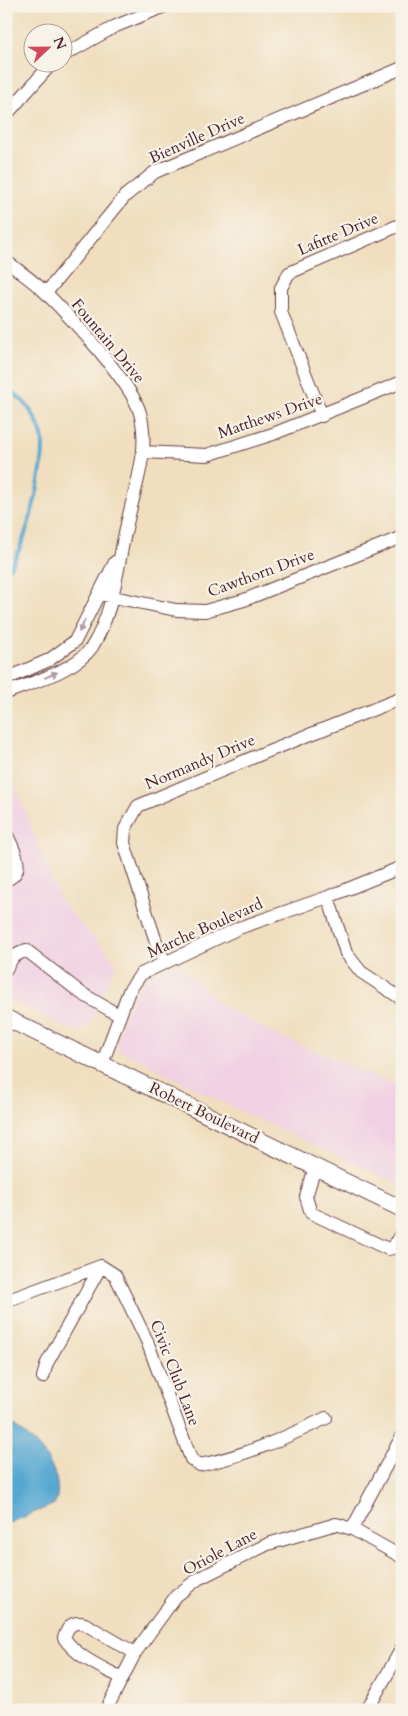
<svg xmlns="http://www.w3.org/2000/svg" width="408" height="1716" font-family="Cardo,serif">
<style>
.built{fill:#f1d0e3}
.water{fill:#57a8d2;stroke:#50647e}
.lines{fill:none;stroke-linecap:round;stroke-linejoin:round}
.stream{stroke:#57a8d2;stroke-width:4}
.minor-casing{stroke:#633c41;stroke-width:14}
.major-casing{stroke:#633c41;stroke-width:18}
.minor{stroke:#fff;stroke-width:12}
.major{stroke:#fff;stroke-width:16}
.oneway{fill:#ae9aa0}
.labels{text-anchor:middle;dominant-baseline:central;stroke-width:4.5;stroke-linejoin:round;paint-order:stroke}
.street-label{font-size:16px;fill:#4a1f2b;stroke:#f7f3e8}
</style>
<rect width="100%" height="100%" fill="#f7f3e8"/>
<filter id="ink" filterUnits="userSpaceOnUse"><feTurbulence type="fractalNoise" baseFrequency=".02" numOctaves="2"/><feDisplacementMap in="SourceGraphic" scale="10" xChannelSelector="R" yChannelSelector="G"/><feConvolveMatrix kernelMatrix="1 2 1 2 8 2 1 2 1" color-interpolation-filters="sRGB"/></filter>
<filter id="wash" filterUnits="userSpaceOnUse"><feTurbulence type="fractalNoise" baseFrequency=".0096" numOctaves="4" result="noise"/><feDisplacementMap in="SourceGraphic" scale="20" xChannelSelector="R" yChannelSelector="G"/><feGaussianBlur stdDeviation="1.12" result="paint"/><feColorMatrix in="noise" values="0 0 0 0 0 0 0 0 0 0 0 0 0 0 0 0 0 1.4 0 .05"/><feComposite in="paint" operator="in"/></filter>
<g filter="url(#wash)">
<rect width="100%" height="100%" fill="#f0debe"/>
<path class="built" d="M11,776L61,902L117,963L89,1024L81,1031L71,1030L6,997V778Z
M179,964L214,1000L268,1031L402,1088V1185L232,1107L116,1048L121,1026L133,995L144,980L169,966Z"/>
<path class="water" d="M6,1421C33,1437 67,1470 55,1504L6,1524Z"/>
<g class="lines">
<path class="stream" d="M6,388C25,399 36,414 42,436C48,459 25,555 6,571"/>
</g>
</g>
<g filter="url(#ink)">
<g class="lines">
<g class="minor-casing">
<path id="minor" d="M62,56L116,26L165,6
M6,115L53,62
M6,261C20,272 35,282 47,294C71,318 132,383 140,413C143,424 144,438 143,450C141,474 132,500 127,524C117,565 115,610 92,647C76,670 31,683 6,693
M46,293L125,196L155,172L402,68
M322,416L281,312V288L289,273L402,224
M143,452L207,455L273,434L402,382
M99,594L176,610L205,611L244,600L402,537
M6,679L49,660L75,641L115,562
M6,833C13,849 28,871 6,880
M328,897L346,953L361,972L402,999
M165,962L158,948L124,843L125,829L138,806L266,752L402,698
M6,969L13,957L26,950L81,993L120,1016
M102,1064L129,991L141,974L239,928L328,897L402,867
M315,1167L306,1197L311,1213L388,1249L393,1248L402,1232
M6,1301L101,1266L115,1275L147,1341L191,1459L200,1465C245,1456 285,1438 326,1418
M43,1377L47,1363L101,1266
M352,1529L402,1436
M122,1678C101,1667 78,1658 64,1638C68,1625 73,1621 85,1624L135,1653
M106,1710L135,1653L176,1596L198,1579L268,1544L336,1524L352,1529L402,1557
M367,1710L402,1648"/>
</g>
<g class="major-casing">
<path id="major" d="M6,1018L402,1209"/>
</g>
<use href="#minor" class="minor"/>
<use href="#major" class="major"/>
</g>
<defs><path id="oneway-solid" d="M-6-.8H1V-3.2L6.5 0L1 3.2V.8H-6Z" transform="scale(1.25)"/></defs>
<g class="oneway">
<use href="#oneway-solid" transform="translate(82 626) rotate(117)"/>
<use href="#oneway-solid" transform="translate(51 675) rotate(-24)"/>
</g>
</g>
<g class="labels">
<g class="street-label">
<text transform="translate(197 138) rotate(-24)">Bienville Drive</text>
<text transform="translate(338 234) rotate(-23)">Lafitte Drive</text>
<text transform="translate(108 341) rotate(50)">Fountain Drive</text>
<text transform="translate(270 416) rotate(-19)">Matthews Drive</text>
<text transform="translate(261 573) rotate(-20)">Cawthorn Drive</text>
<text transform="translate(200 762) rotate(-23)">Normandy Drive</text>
<text transform="translate(205 928) rotate(-24)">Marche Boulevard</text>
<text transform="translate(204 1113) rotate(26)">Robert Boulevard</text>
<text transform="translate(175 1373) rotate(69)">Civic Club Lane</text>
<text transform="translate(220 1552) rotate(-28)">Oriole Lane</text>
</g>
</g>
<rect width="408" height="1716" fill="none" stroke="#f7f3e8" stroke-width="25"/>
<g transform="translate(48 48) rotate(68)"><circle r="24" fill="#f7f3e8" stroke="#b29e9c"/>
<path d="M0-4L9 19L0 12L-9 19Z" fill="#d1495b"/>
<text y="-8" font-size="14" font-weight="bold" text-anchor="middle" fill="#4a1f2b">N</text>
</g>
</svg>
